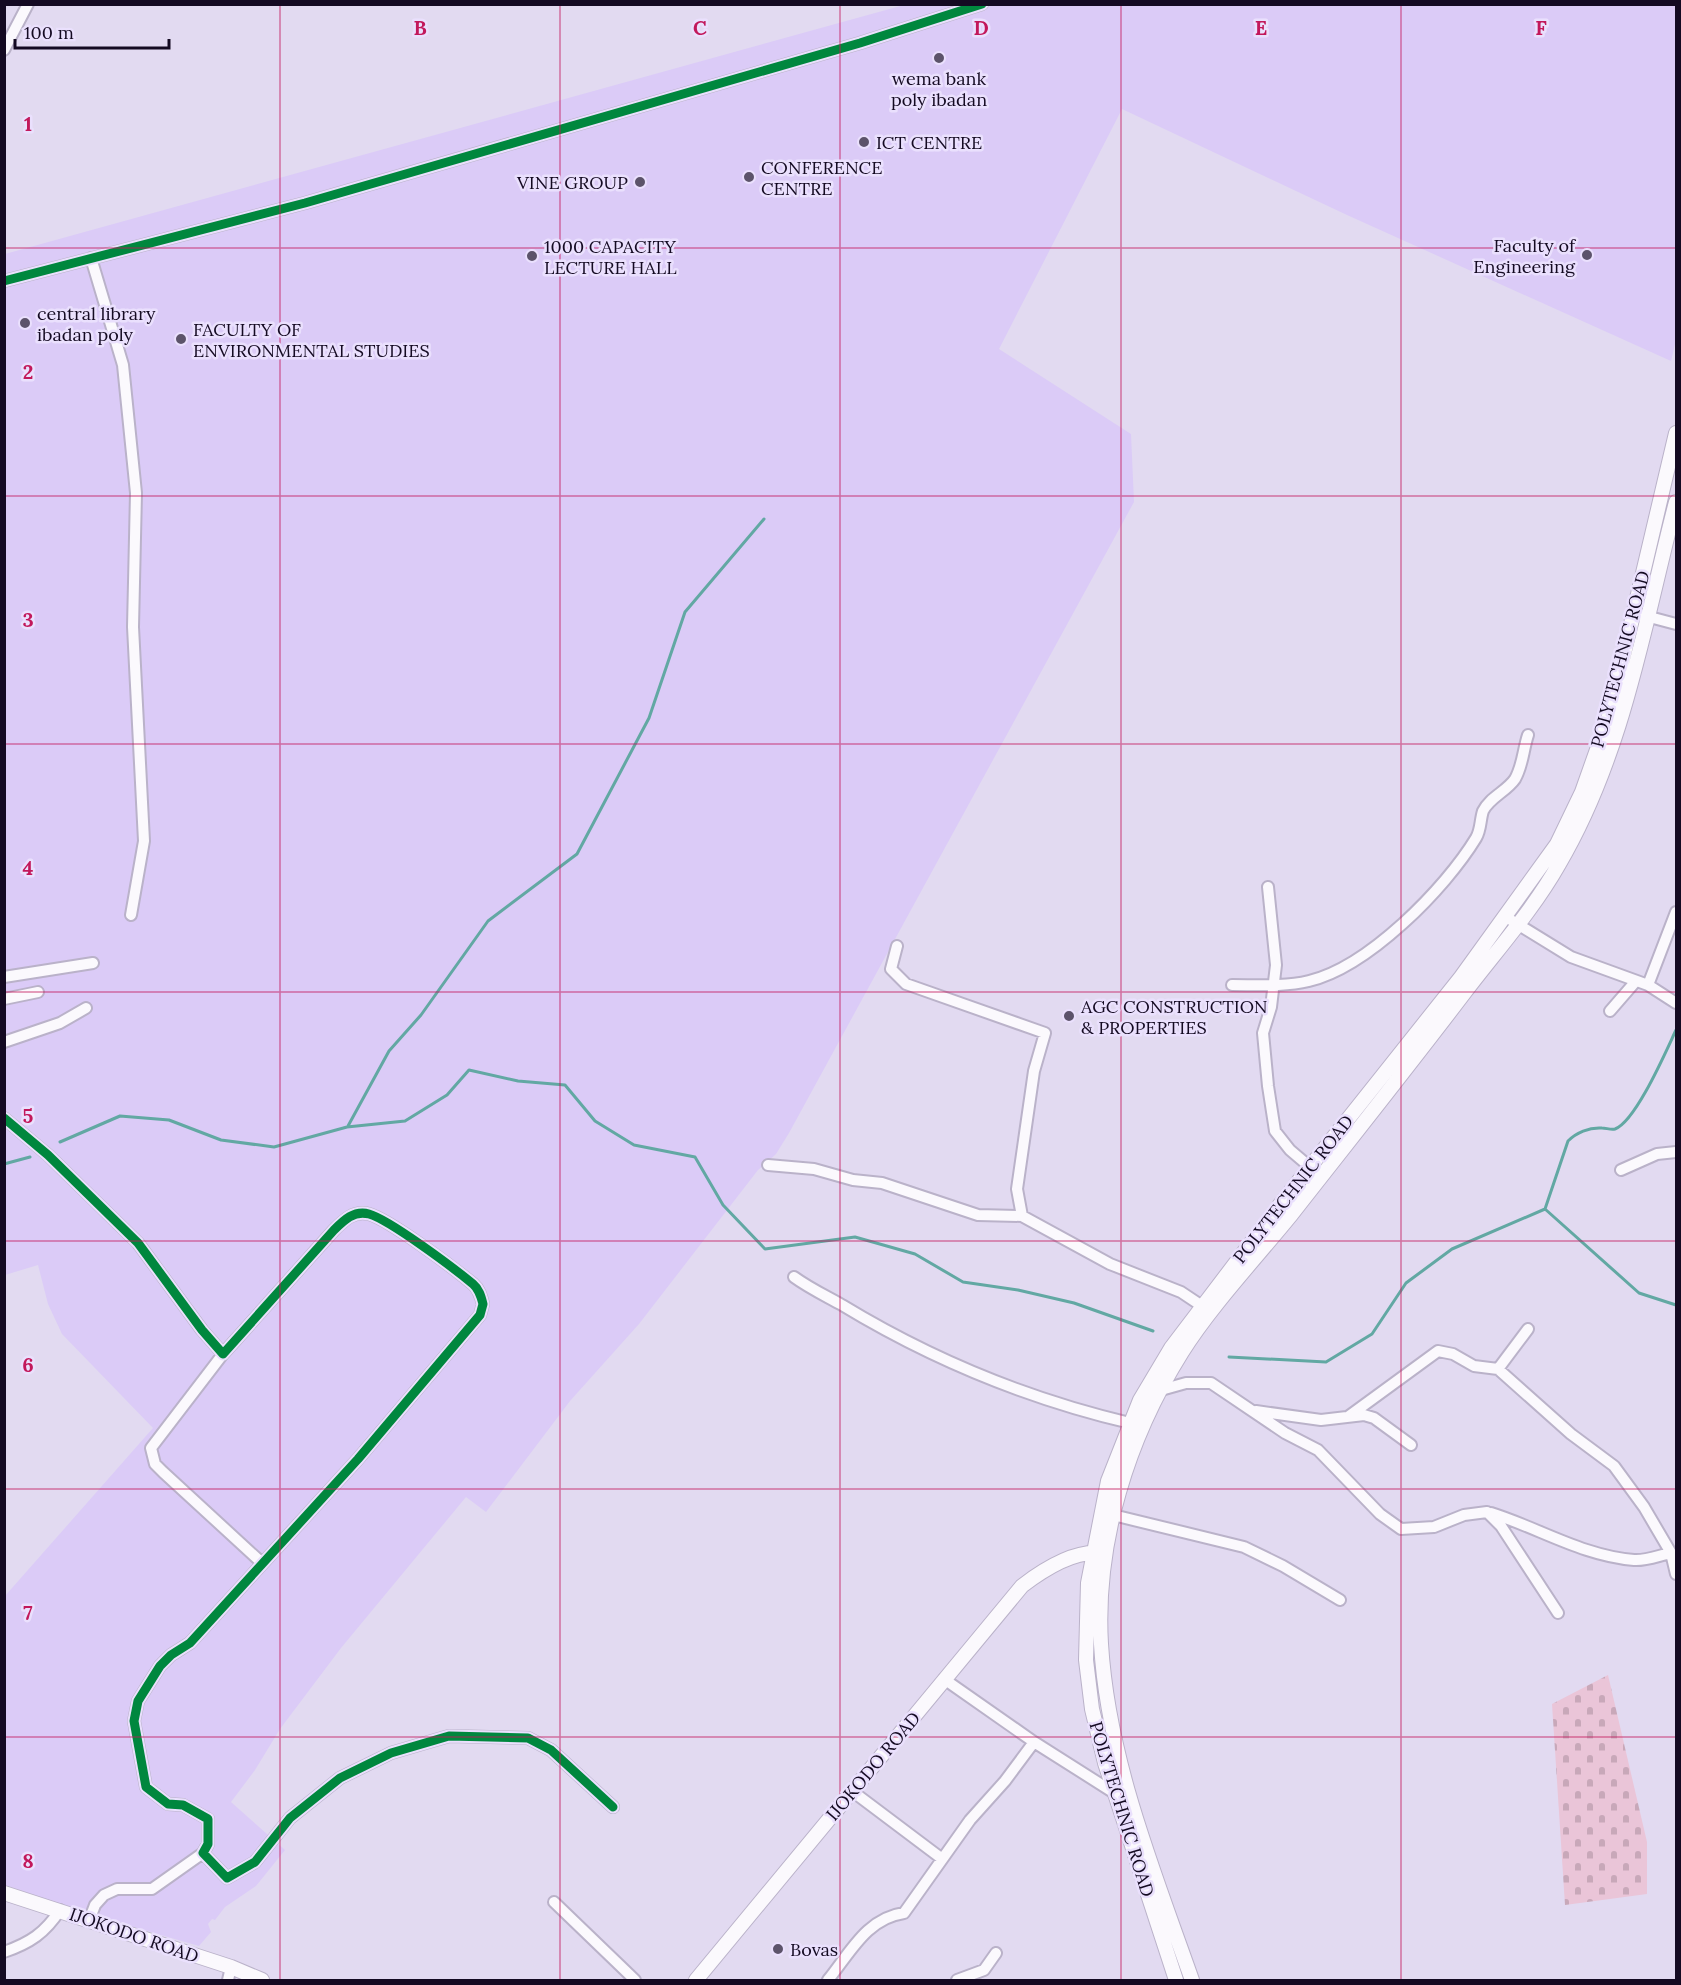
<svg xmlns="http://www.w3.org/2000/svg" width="1681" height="1985" font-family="Lora,serif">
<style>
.built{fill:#dbcbf7}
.cemetery{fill:url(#cemetery-stones)}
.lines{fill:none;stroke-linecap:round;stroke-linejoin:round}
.stream{stroke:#62a8a3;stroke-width:3}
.minor-casing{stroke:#bab2c9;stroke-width:14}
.major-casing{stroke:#bab2c9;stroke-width:16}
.minor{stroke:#fbf9fd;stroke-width:10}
.major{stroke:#fbf9fd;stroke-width:14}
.cycleway-casing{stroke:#eae0fd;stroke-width:13}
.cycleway{stroke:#00873e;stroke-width:9}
.grid{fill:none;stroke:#c2185b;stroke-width:1.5;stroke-opacity:0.55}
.poi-dot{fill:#5c536a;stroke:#eae0fd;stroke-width:2}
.labels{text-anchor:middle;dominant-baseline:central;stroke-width:5;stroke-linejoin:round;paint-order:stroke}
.poi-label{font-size:18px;fill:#140a22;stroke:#eae0fd;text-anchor:start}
.street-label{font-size:18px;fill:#140a22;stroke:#eae0fd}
.grid-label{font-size:20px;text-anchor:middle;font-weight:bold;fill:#c2185b;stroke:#eae0fd;stroke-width:5;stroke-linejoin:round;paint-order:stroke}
</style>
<defs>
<pattern id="cemetery-stones" width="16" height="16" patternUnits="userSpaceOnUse" patternTransform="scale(1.5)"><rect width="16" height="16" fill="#eac5d8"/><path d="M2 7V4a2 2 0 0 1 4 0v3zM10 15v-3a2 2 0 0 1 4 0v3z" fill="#c8a8b9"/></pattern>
</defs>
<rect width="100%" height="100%" fill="#e2daf1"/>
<path class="built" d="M904,5H1676V340L1671,361L1347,215L1122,109L999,349L1131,434L1134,502L789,1133L776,1154L758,1170L639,1324L570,1401L486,1512L466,1497L341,1648L280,1729L255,1770L231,1802L285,1850L256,1886L225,1907L215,1920L212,1919L208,1924L211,1932L199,1946L88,1914L5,1885V1596L153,1428L62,1334L48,1304L38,1265L5,1275V254Z"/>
<path class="cemetery" d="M1608,1675L1647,1842V1894L1565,1905L1552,1704Z"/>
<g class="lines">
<path class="stream" d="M348,1126L389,1051L421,1015L488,921L577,854L649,718L685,612L764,519
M60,1142L120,1116L169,1120L221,1140L274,1147L347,1127L405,1121L447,1095L469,1070L518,1081L565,1085L595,1121L634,1145L695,1157L723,1205L765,1249L855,1237L915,1254L963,1282L1018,1290L1074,1303L1153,1331
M4,1164L30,1157
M1545,1209L1639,1293L1676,1305
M1229,1357L1326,1362L1372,1334L1406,1283L1452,1249L1545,1209L1568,1141C1576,1133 1589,1127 1602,1128C1606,1128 1611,1130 1615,1129C1636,1121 1666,1051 1676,1030"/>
<g class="minor-casing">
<path id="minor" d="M4,50L28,4
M91,258L123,365L136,493L133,627L144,841L131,915
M4,281L305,203L860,43L982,4
M1642,615L1676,624
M1268,887L1276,965L1271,1007L1263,1033L1268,1086L1275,1131L1290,1150L1310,1167
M1506,917L1571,957L1648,985L1676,1003
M897,946L891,969L906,984L1045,1033L1034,1071L1017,1189L1022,1216
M4,977L93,963
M1232,985C1257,985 1284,987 1309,981C1368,967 1445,889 1476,838C1481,830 1480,820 1483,811C1489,798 1507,791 1515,779C1523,765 1523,750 1528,735
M1648,985L1676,912
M4,999L38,992
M1610,1011L1636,981
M4,1042L60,1023L86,1008
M4,1118L48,1155L138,1243L202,1330L223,1354L334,1230C344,1220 354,1210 369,1214C390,1220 455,1269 473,1284C479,1289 481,1296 483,1304L480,1315L358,1459L190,1643L171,1655L160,1666L138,1701L134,1721L146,1787L168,1804L183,1805L208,1819V1844L203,1853L227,1878L255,1862L290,1818L340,1778L391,1753L449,1736L528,1738L551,1750L613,1807
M768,1165L814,1169L853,1180L882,1183L978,1215L1022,1216L1110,1264L1181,1292L1202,1306
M1621,1170L1657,1154L1676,1152
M794,1277C809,1288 826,1296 842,1305C931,1359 1028,1399 1130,1423
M223,1354L151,1448L155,1464L163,1472L262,1563
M1498,1369L1528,1329
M1161,1390L1186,1383H1211L1285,1433L1318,1450L1380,1514L1401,1529L1434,1527L1464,1515L1487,1512L1501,1526L1558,1613
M1256,1411L1321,1420L1364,1415L1374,1418L1411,1445
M1349,1416L1438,1351L1453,1354L1474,1366L1498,1369L1571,1434L1614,1466L1644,1507L1671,1553L1676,1574
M1491,1513C1539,1528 1583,1556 1634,1560C1646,1561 1660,1555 1671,1553
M1113,1515L1244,1547L1283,1566L1340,1600
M944,1679L1034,1742L1116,1794
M852,1791L941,1858
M554,1902L635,1980
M89,1921L95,1905L104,1895L117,1889H152L203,1853
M4,1952C30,1943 45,1933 60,1910
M228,1980L231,1967
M828,1980C850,1953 867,1918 904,1913L970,1820L1005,1781L1034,1742
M957,1980L984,1970L996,1953"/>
</g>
<g class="major-casing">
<path id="major" d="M4,1893L231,1967L262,1980
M696,1980L1022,1586C1043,1570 1072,1551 1099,1553
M1176,1980L1105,1763L1092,1709L1086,1660L1088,1583L1108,1481L1140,1400L1171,1348L1282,1202L1461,977L1557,844L1582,792L1610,713L1676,433
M1192,1980C1154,1872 1108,1760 1101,1644C1095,1542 1128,1438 1182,1352C1211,1306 1256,1258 1291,1215C1349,1141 1408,1067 1465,992C1497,950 1533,910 1559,864C1624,753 1644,625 1676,502"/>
</g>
<use href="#minor" class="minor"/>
<use href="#major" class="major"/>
<g class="cycleway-casing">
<path id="cycleway" d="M4,281L305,203L860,43L982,4
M4,1118L48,1155L138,1243L202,1330L223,1354L334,1230C344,1220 354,1210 369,1214C390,1220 455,1269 473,1284C479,1289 481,1296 483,1304L480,1315L358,1459L190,1643L171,1655L160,1666L138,1701L134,1721L146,1787L168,1804L183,1805L208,1819V1844L203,1853L227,1878L255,1862L290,1818L340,1778L391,1753L449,1736L528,1738L551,1750L613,1807"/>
</g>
<use href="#cycleway" class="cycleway"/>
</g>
<path class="grid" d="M280,4V1980M560,4V1980M840,4V1980M1121,4V1980M1401,4V1980M4,248H1676M4,496H1676M4,744H1676M4,992H1676M4,1241H1676M4,1489H1676M4,1737H1676"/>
<g class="poi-dot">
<circle cx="939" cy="58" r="6"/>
<circle cx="864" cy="142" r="6"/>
<circle cx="749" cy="177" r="6"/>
<circle cx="640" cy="182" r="6"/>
<circle cx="1587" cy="255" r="6"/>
<circle cx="532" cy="256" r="6"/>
<circle cx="25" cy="323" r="6"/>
<circle cx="181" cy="339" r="6"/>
<circle cx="1069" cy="1016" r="6"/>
<circle cx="778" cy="1949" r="6"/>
</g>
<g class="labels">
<g class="poi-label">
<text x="939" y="78" text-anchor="middle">wema bank<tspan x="939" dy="21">poly ibadan</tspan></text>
<text x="876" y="142">ICT CENTRE</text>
<text x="761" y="167">CONFERENCE<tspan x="761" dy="21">CENTRE</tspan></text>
<text x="628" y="182" text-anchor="end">VINE GROUP</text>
<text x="1575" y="245" text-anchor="end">Faculty of<tspan x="1575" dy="21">Engineering</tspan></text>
<text x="544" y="246">1000 CAPACITY<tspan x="544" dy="21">LECTURE HALL</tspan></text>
<text x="37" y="313">central library<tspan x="37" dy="21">ibadan poly</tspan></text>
<text x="193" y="329">FACULTY OF<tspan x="193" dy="21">ENVIRONMENTAL STUDIES</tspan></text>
<text x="1081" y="1006">AGC CONSTRUCTION<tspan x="1081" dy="21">&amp; PROPERTIES</tspan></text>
<text x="790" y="1949">Bovas</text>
</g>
<g class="street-label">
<text transform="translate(1620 659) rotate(-75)">POLYTECHNIC ROAD</text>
<text transform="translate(1293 1189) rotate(-52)">POLYTECHNIC ROAD</text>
<text transform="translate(873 1766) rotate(-50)">IJOKODO ROAD</text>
<text transform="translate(1122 1809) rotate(73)">POLYTECHNIC ROAD</text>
<text transform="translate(134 1935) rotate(19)">IJOKODO ROAD</text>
</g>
</g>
<g class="grid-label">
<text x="420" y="35">B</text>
<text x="700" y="35">C</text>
<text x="981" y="35">D</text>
<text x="1261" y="35">E</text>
<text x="1541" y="35">F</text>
<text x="28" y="131">1</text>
<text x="28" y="379">2</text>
<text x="28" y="627">3</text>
<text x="28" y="875">4</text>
<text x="28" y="1123">5</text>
<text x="28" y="1372">6</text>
<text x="28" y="1620">7</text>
<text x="28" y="1868">8</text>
</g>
<rect width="1681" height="1985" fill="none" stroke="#140a22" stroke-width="12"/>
<path d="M15 39v9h154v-9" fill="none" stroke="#140a22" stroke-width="3"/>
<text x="24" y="39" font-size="18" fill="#140a22" stroke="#eae0fd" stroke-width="4.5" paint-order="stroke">100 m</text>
</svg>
